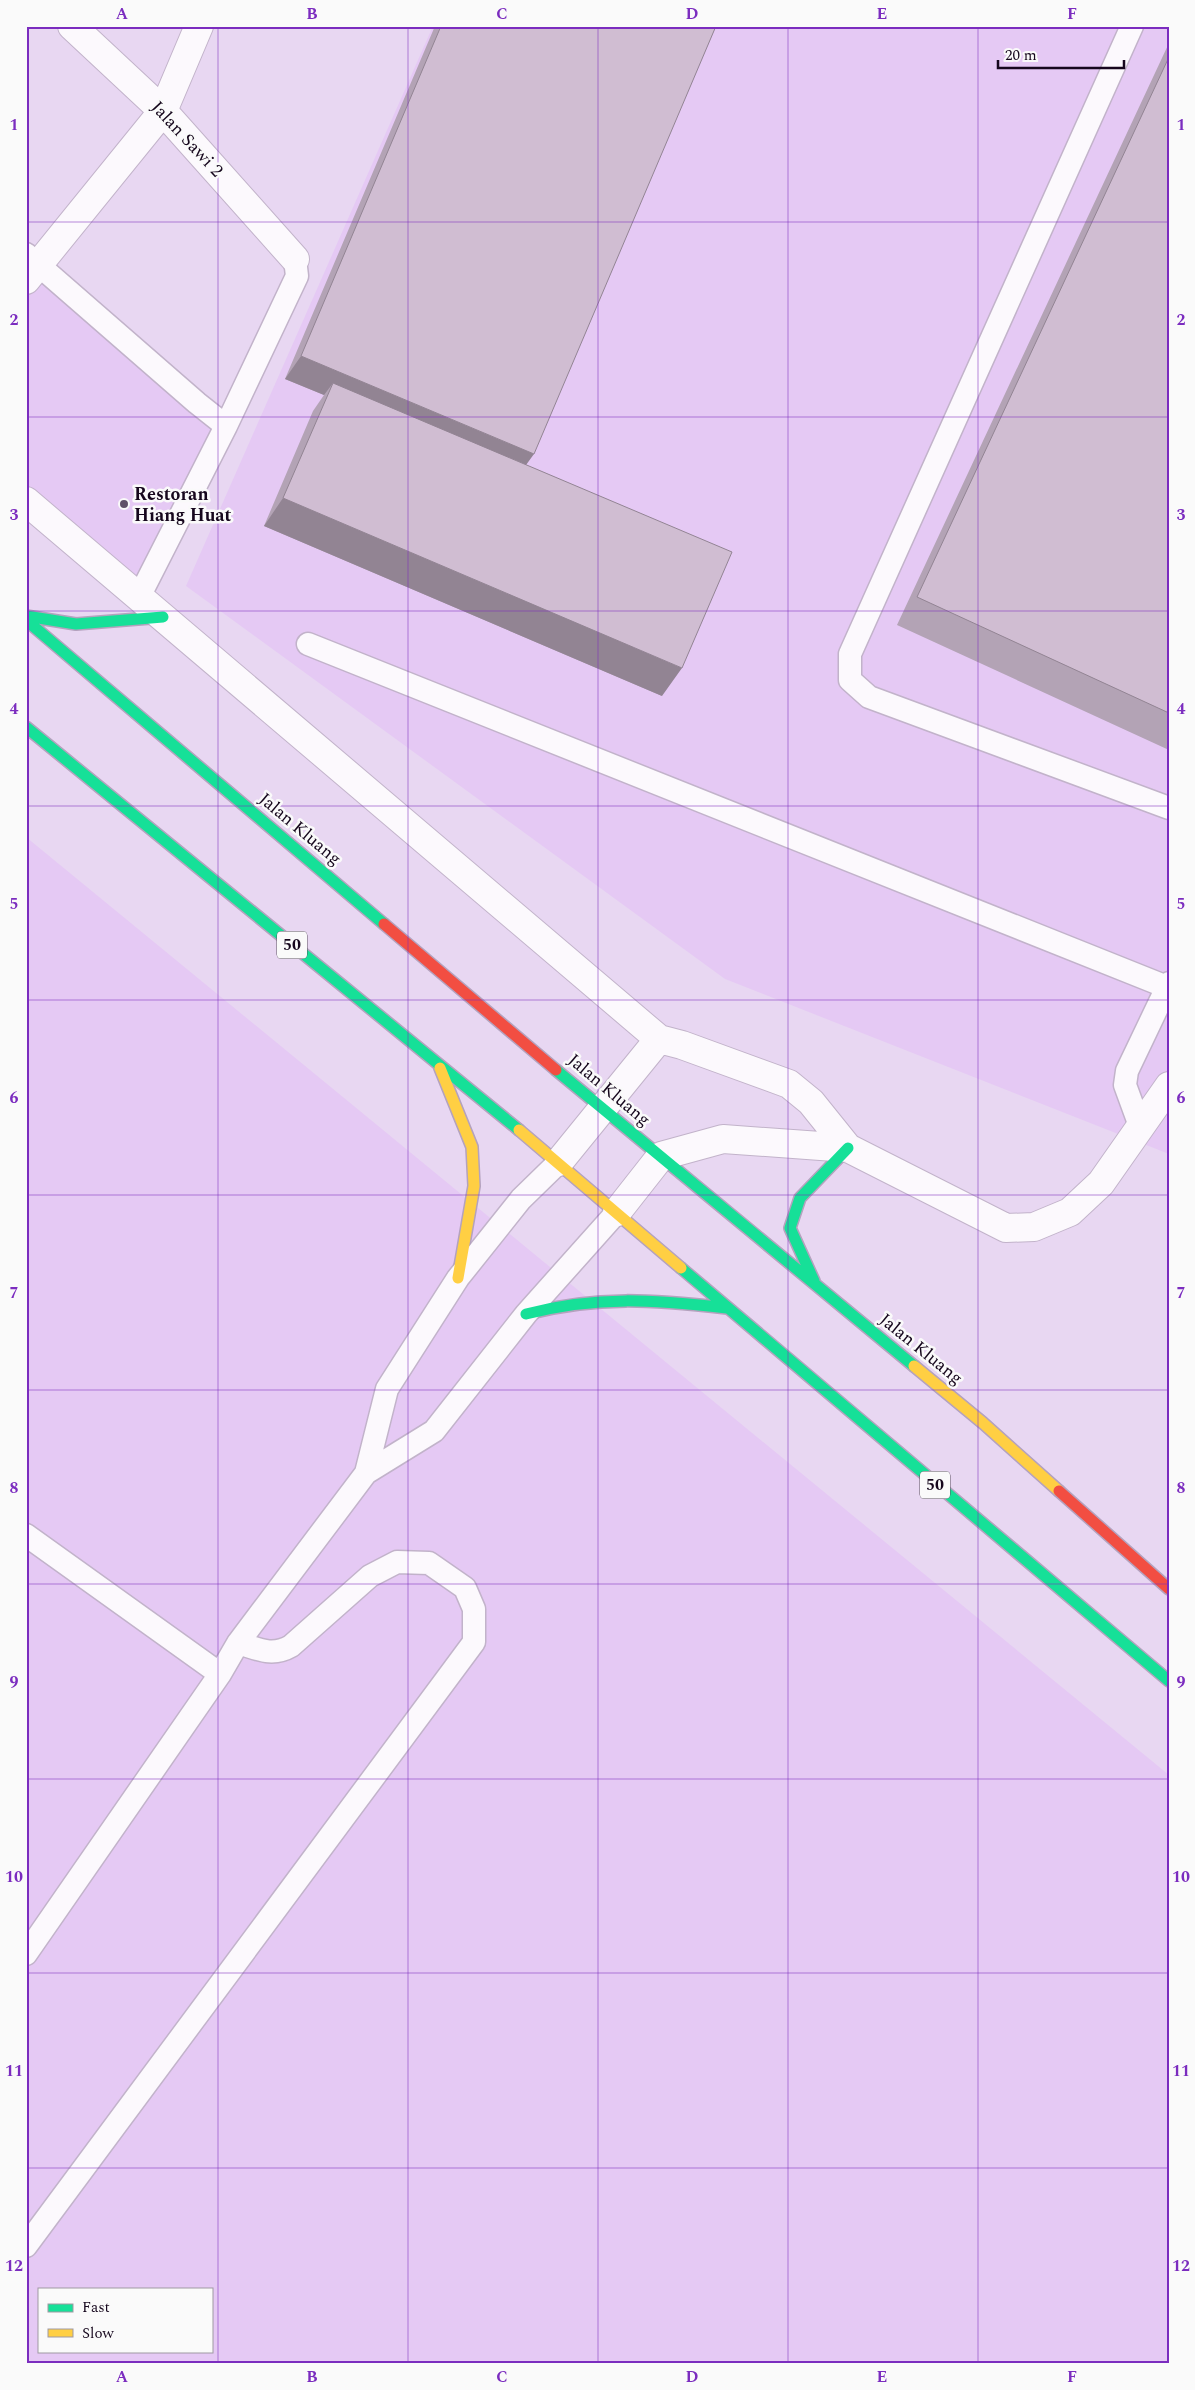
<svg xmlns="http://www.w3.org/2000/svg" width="1195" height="2390" font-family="Spectral,serif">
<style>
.built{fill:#e5c9f4;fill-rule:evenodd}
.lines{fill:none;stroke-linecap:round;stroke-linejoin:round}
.lane-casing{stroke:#c2b3ca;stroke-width:25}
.street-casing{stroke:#c2b3ca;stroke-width:30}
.fast-casing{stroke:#b4a2be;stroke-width:14}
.slow-casing{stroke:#b4a2be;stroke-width:14}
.jam-casing{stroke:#b4a2be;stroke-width:14}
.lane{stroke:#fcf9fd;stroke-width:22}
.street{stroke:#fcf9fd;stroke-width:28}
.fast{stroke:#16e098;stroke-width:11}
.slow{stroke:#ffcf43;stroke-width:11}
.jam{stroke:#f24e42;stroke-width:11}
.wall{fill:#b3a3b5}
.shaded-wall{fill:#928493}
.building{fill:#d0bdd2;stroke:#928493}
.grid{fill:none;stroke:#7b2cbf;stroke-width:1;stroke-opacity:0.55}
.poi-dot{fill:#605068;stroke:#fafafa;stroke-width:2}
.labels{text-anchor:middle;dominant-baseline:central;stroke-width:5;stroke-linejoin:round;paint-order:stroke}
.shield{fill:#fafafa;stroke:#5a505f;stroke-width:1}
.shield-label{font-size:16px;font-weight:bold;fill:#16071d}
.street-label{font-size:18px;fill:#16071d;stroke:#fafafa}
.poi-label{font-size:18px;font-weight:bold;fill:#16071d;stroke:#fafafa;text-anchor:start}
.neatline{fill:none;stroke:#7b2cbf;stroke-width:2}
.grid-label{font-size:16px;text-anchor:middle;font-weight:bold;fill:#7b2cbf}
</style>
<rect width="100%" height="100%" fill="#e8d7f2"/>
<path class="built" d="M433,26H1169V1154L725,979L186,586Z
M26,243L237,425L153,592L26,517Z
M26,837L1169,1775V2364H26ZM39,2289H211V2351H39Z"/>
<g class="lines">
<g class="lane-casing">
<path id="lane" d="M1132,26L850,654V680L869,697L1169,808
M26,254L197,403L226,426L297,276L295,259
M139,597L226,426
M308,644L1167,987
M1140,1126L1125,1085L1127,1071L1169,983
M366,1473L387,1389L458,1278L521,1199L559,1162
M26,1535L220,1674
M26,1954L220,1674L238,1643L366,1473L434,1431L526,1314L617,1212
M26,2246L474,1642V1609L465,1588L429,1563L397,1562L370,1576L291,1646C272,1657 258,1649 238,1643"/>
</g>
<g class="street-casing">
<path id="street" d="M72,26L163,111L295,259
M26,280L163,111L199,26
M26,501L659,1039L682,1045L789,1084L811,1102L848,1148
M559,1162L659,1039
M617,1212L661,1156L723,1139L848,1148L1006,1228L1034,1227L1070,1212L1101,1183L1169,1086"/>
</g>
<g class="fast-casing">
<path id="fast" d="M26,616L76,624L163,617
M26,620L384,924
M26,727L519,1130
M556,1070L914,1366
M681,1268L1169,1681
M814,1281L790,1228L800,1198L848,1148
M526,1314C598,1295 654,1300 727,1308"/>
</g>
<g class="slow-casing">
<path id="slow" d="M440,1068L472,1147L474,1186L458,1278
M519,1130L681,1268
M914,1366L983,1423L1059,1491"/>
</g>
<g class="jam-casing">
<path id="jam" d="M384,924L556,1070
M1059,1491L1169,1589"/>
</g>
<use href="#lane" class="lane"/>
<use href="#street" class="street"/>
<use href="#fast" class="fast"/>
<use href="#slow" class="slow"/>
<use href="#jam" class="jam"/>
</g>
<path class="wall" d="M435,26H716L526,465L662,696L264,526L313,411L324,395L285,379Z
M1169,43V750L897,625Z"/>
<path class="shaded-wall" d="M301,356L534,454L518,476L333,383L324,395L285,379Z
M283,498L682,668L662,696L264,526Z"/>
<path class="building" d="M441,26H716L534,454L301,356Z
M1169,57V713L917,597Z
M333,383L732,552L682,668L283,498Z"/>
<path class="grid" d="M218,26V2364M408,26V2364M598,26V2364M788,26V2364M978,26V2364M26,222H1169M26,417H1169M26,611H1169M26,806H1169M26,1000H1169M26,1195H1169M26,1390H1169M26,1584H1169M26,1779H1169M26,1973H1169M26,2168H1169"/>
<circle class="poi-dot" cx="124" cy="504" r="5"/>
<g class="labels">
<g class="shield">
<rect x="277" y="931.5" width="30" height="27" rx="4"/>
<rect x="920" y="1471.5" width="30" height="27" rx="4"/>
</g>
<g class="shield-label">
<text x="292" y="945">50</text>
<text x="935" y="1485">50</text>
</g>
<g class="street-label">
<text transform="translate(187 139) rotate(47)">Jalan Sawi 2</text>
<text transform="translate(300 829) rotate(40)">Jalan Kluang</text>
<text transform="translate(609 1090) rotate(40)">Jalan Kluang</text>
<text transform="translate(921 1349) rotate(39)">Jalan Kluang</text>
</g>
<g class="poi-label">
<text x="134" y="494">Restoran<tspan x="134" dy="21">Hiang Huat</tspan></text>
</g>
</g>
<rect width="1195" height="2390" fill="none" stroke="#fafafa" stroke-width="55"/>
<rect x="38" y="2288" width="175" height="65" fill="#fafafa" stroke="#9f99a2"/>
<rect x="48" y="2304" width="25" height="8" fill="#16e098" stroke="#9f99a2"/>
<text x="82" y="2312" font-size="15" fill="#16071d">Fast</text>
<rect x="48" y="2329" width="25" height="8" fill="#ffcf43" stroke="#9f99a2"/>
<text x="82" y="2338" font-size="15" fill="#16071d">Slow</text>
<path d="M998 60v8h126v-8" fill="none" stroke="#16071d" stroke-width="2.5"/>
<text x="1005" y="60" font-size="15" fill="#16071d" stroke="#fafafa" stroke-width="4" paint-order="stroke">20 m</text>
<rect x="28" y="28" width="1140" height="2334" class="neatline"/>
<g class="grid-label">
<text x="122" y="19">A</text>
<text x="312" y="19">B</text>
<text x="502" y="19">C</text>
<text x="692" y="19">D</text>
<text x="882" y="19">E</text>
<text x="1072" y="19">F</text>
<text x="14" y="130">1</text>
<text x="1181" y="130">1</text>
<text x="14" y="325">2</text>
<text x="1181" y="325">2</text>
<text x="14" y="520">3</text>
<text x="1181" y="520">3</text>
<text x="14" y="714">4</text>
<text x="1181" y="714">4</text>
<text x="14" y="909">5</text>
<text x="1181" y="909">5</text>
<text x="14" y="1103">6</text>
<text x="1181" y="1103">6</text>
<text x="14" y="1298">7</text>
<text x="1181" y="1298">7</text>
<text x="14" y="1493">8</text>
<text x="1181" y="1493">8</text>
<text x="14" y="1687">9</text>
<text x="1181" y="1687">9</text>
<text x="14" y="1882">10</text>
<text x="1181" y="1882">10</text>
<text x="14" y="2076">11</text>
<text x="1181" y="2076">11</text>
<text x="14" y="2271">12</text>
<text x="1181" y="2271">12</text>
<text x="122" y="2382">A</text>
<text x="312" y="2382">B</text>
<text x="502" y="2382">C</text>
<text x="692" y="2382">D</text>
<text x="882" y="2382">E</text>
<text x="1072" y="2382">F</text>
</g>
</svg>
